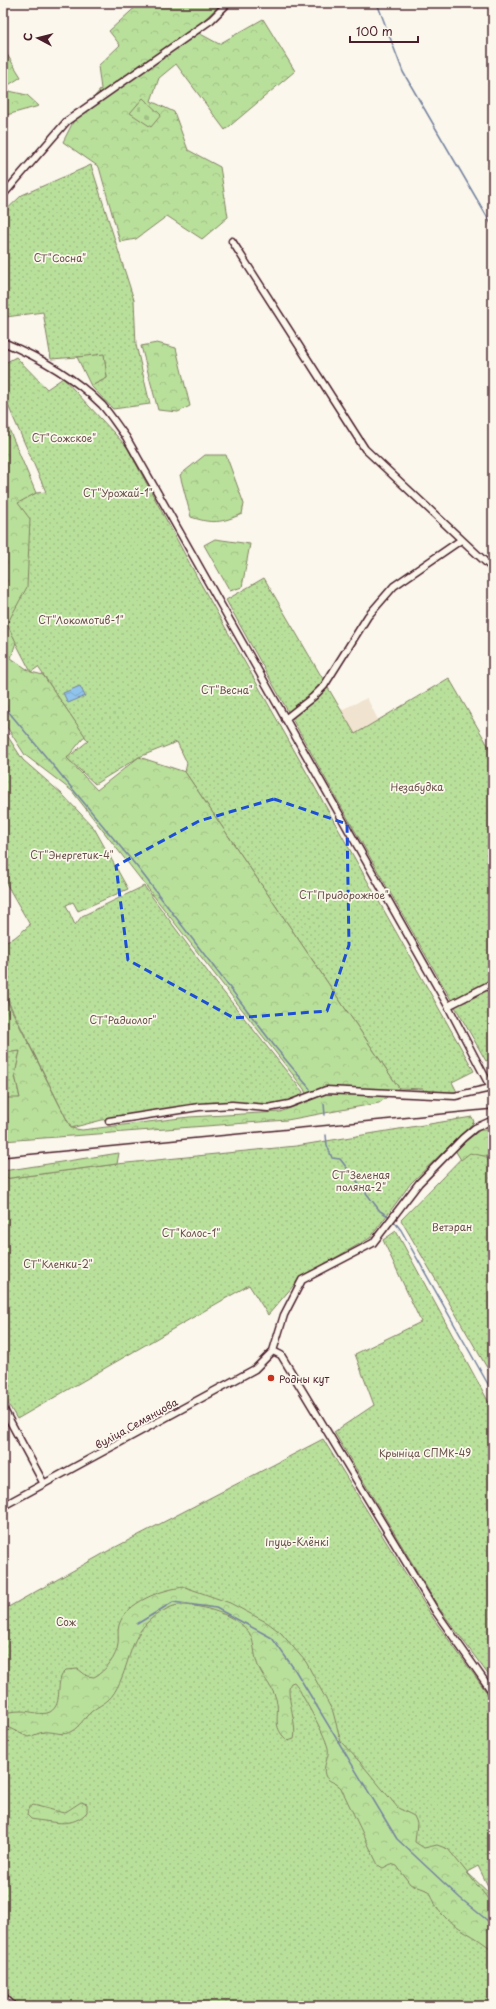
<svg xmlns="http://www.w3.org/2000/svg" width="496" height="2009" font-family="'Playpen Sans',sans-serif">
<style>
.built{fill:#f0e3cf}
.grass{fill:url(#grass-dots);stroke:#828063}
.forest{fill:url(#forest-crowns);stroke:#828063}
.cemetery{fill:url(#cemetery-stones);stroke:#828063}
.water{fill:url(#water-waves);stroke:#74829f}
.lines{fill:none;stroke-linecap:round;stroke-linejoin:round}
.stream{stroke:#74829f;stroke-width:1.5}
.minor-casing{stroke:#4a1f2b;stroke-width:9}
.minor{stroke:#fbf7ec;stroke-width:6}
.rail{stroke:#4a1f2b;stroke-width:1.5}
.marked{fill:none;stroke:#1d4ed8;stroke-width:3;stroke-dasharray:8 5;stroke-linejoin:round}
.poi-dot{fill:#c8321e;stroke:#fbf7ec;stroke-width:1.5}
.labels{text-anchor:middle;dominant-baseline:central;stroke-width:3.5;stroke-linejoin:round;paint-order:stroke}
.park-label{font-size:10px;fill:#664f47;stroke:#fbf7ec}
.poi-label{font-size:10px;fill:#4a1f2b;stroke:#fbf7ec;text-anchor:start}
.street-label{font-size:10px;fill:#4a1f2b;stroke:#fbf7ec}
</style>
<defs>
<pattern id="grass-dots" width="8" height="8" patternUnits="userSpaceOnUse"><rect width="8" height="8" fill="#b9e09b"/><path d="M2 2h.1M6 6h.1" fill="none" stroke="#a1c086" stroke-width="1.8" stroke-linecap="round"/></pattern>
<pattern id="forest-crowns" width="20" height="18" patternUnits="userSpaceOnUse"><rect width="20" height="18" fill="#b9e09b"/><path d="M2 6a3 3 0 1 1 6 0M12 15a3 3 0 1 1 6 0" fill="none" stroke="#a1c086"/></pattern>
<pattern id="cemetery-stones" width="16" height="16" patternUnits="userSpaceOnUse"><rect width="16" height="16" fill="#b9e09b"/><path d="M2 7V4a2 2 0 0 1 4 0v3zM10 15v-3a2 2 0 0 1 4 0v3z" fill="#a1c086"/></pattern>
<pattern id="water-waves" width="16" height="10" patternUnits="userSpaceOnUse"><rect width="16" height="10" fill="#90c4ed"/><path d="M0 5q4-4 8 0t8 0" fill="none" stroke="#7ea8cb"/></pattern>
</defs>
<rect width="100%" height="100%" fill="#fbf7ec"/>
<filter id="ink" filterUnits="userSpaceOnUse"><feTurbulence type="fractalNoise" baseFrequency=".025" numOctaves="2"/><feDisplacementMap in="SourceGraphic" scale="8" xChannelSelector="R" yChannelSelector="G"/><feConvolveMatrix kernelMatrix="1 2 1 2 8 2 1 2 1" color-interpolation-filters="sRGB"/></filter>
<g filter="url(#ink)">
<path class="built" d="M367,698L378,720L355,734L341,710Z"/>
<path class="grass" d="M91,165L134,300L136,345L150,404L113,409L91,386L107,378L104,355L51,359L43,312L6,317L3,307V213L22,195Z
M16,357L47,389L63,378L127,447L197,577L474,1071L452,1082L457,1092H425L423,1089L399,1088L185,772L187,763L177,742L139,757L95,784L67,758L88,741L38,667L31,672L6,624L17,503L36,493L46,492L3,394V364Z
M264,578L355,734L449,678L493,754V1057L486,1061L334,794L226,600Z
M3,729L23,760L62,794L94,828L128,889L78,911L73,902L66,905L75,925L82,916L144,886L213,979L303,1092L301,1096L279,1104H202L102,1120L71,1128L6,997H3V942L14,938L30,925L3,878Z
M20,1051L15,1075L20,1099L8,1124L3,1125V1053Z
M472,1117L474,1122L411,1183L370,1238L300,1278L268,1315L249,1285L17,1419L3,1395V1179L117,1164L296,1146Z
M476,1143L493,1167V1378L401,1220Z
M396,1231L493,1410V1681L439,1608L334,1432L374,1405L355,1354L421,1322L383,1240Z
M323,1439L433,1618L493,1701V1896L478,1866L467,1872L493,1897V2006H3V1610L108,1551Z"/>
<path class="forest" d="M140,3H222L193,30L219,44L263,19L295,71L225,130L176,64L159,78L151,101L174,112L188,150L220,167L228,217L202,239L167,216L136,239L120,242L99,167L63,142L73,122L101,89L98,66L120,45L109,31Z
M3,48L21,77L7,86L9,91L27,95L39,106L3,116Z
M157,343L176,348L190,406L178,412L158,410L141,346Z
M104,354L107,378L91,386L77,357Z
M3,415L36,493L18,503L30,519L27,587L7,624L16,642L11,658L31,672L43,675L85,736L67,758L97,790L139,757L185,772L399,1088L379,1103L287,1120L3,1141V1125L8,1124L4,1098H20L15,1075L20,1051L3,1053V997H5L71,1128L82,1130L189,1117L280,1112L309,1101L304,1089L72,791L25,755L3,721Z
M205,455H226L244,504L242,514C221,523 212,524 191,517L180,475Z
M215,539L250,544L242,587L230,591L204,545Z
M480,1130H493V1158L470,1153L461,1160L455,1150Z
M119,1153L117,1164L3,1179V1171Z
M185,1587L230,1603L268,1623L281,1633L306,1662L333,1712L341,1742L360,1762L398,1808L414,1816L417,1823L415,1842L424,1848L437,1845L448,1849L489,1900L493,1909V1951C478,1936 455,1929 441,1913C434,1906 434,1898 429,1891L410,1884L397,1866L391,1864L383,1868L378,1865L341,1788C337,1782 327,1782 325,1775C322,1766 330,1757 328,1748C324,1732 306,1703 298,1687L294,1682L291,1683C284,1691 298,1724 294,1739L288,1741C272,1727 279,1720 277,1703C275,1690 264,1679 259,1668C254,1658 255,1646 251,1636C241,1615 199,1604 178,1605C171,1606 165,1610 159,1613C127,1633 132,1665 114,1693C108,1703 99,1705 91,1712C84,1718 79,1727 72,1731C63,1737 55,1731 45,1732C39,1732 34,1736 28,1737L3,1725V1713C9,1712 15,1711 22,1711C31,1711 41,1716 50,1712C65,1703 53,1681 66,1670L78,1669L87,1676L94,1677C105,1672 117,1656 118,1644C119,1637 117,1632 119,1625C126,1602 162,1589 185,1587Z
M81,1802L87,1804V1812C73,1828 55,1822 36,1820L31,1819L27,1815L28,1809L33,1805L64,1813Z"/>
<path class="cemetery" d="M143,98L161,115L151,127L130,113Z"/>
<path class="water" d="M80,686L85,696L68,703L63,693Z"/>
<g class="lines">
<path class="stream" d="M377,3L403,72L493,227
M3,705L138,868L276,1048L310,1089
M324,1104L325,1115
M326,1135L327,1145L332,1158L340,1159L380,1211L390,1217
M393,1220L401,1230L493,1393
M137,1624L173,1602L216,1608L272,1638L295,1670L397,1839L460,1898L493,1925"/>
<g class="minor-casing">
<path id="minor" d="M3,195L67,121L211,20L228,3
M232,241L365,449L493,569
M3,342C39,357 74,377 102,405C111,415 118,427 126,437L448,1006L493,1092
M285,719L313,697L324,686L368,616L394,586L461,540
M448,1006L493,983
M109,1121L199,1107L232,1105L268,1108L289,1104L326,1090L455,1096L491,1088
M273,1351L281,1355L436,1612L493,1693
M3,1408L44,1484
M3,1506L255,1369L273,1351L284,1315L302,1280L373,1243L419,1183L463,1138L475,1128L493,1120
M3,1996L13,2006"/>
</g>
<use href="#minor" class="minor"/>
<path class="rail" d="M3,1157L493,1109"/>
</g>
</g>
<path class="marked" d="M274,799L347,824L349,945L327,1011L234,1018L128,960L116,866L199,821Z"/>
<circle class="poi-dot" cx="271" cy="1378" r="4"/>
<g class="labels">
<g class="park-label">
<text x="60" y="257">СТ"Сосна"</text>
<text x="64" y="437">СТ"Сожское"</text>
<text x="118" y="492">СТ"Урожай-1"</text>
<text x="81" y="619">СТ"Локомотив-1"</text>
<text x="227" y="689">СТ"Весна"</text>
<text x="417" y="786">Незабудка</text>
<text x="72" y="854">СТ"Энергетик-4"</text>
<text x="344" y="894">СТ"Придорожное"</text>
<text x="123" y="1019">СТ"Радиолог"</text>
<text x="361" y="1174">СТ"Зеленая<tspan x="361" dy="12">поляна-2"</tspan></text>
<text x="452" y="1226">Ветэран</text>
<text x="191" y="1232">СТ"Колос-1"</text>
<text x="58" y="1263">СТ"Кленки-2"</text>
<text x="425" y="1452">Крыніца СПМК-49</text>
<text x="297" y="1541">Іпуць-Клёнкі</text>
<text x="66" y="1621">Сож</text>
</g>
<g class="poi-label">
<text x="279" y="1378">Родны кут</text>
</g>
<g class="street-label">
<text transform="translate(136 1423) rotate(-29)">вуліца Семянцова</text>
</g>
</g>
<rect width="496" height="2009" fill="none" stroke="#fbf7ec" stroke-width="16"/>
<rect x="8" y="8" width="480" height="1993" fill="none" stroke="#4a1f2b" stroke-width="1.5" filter="url(#ink)"/>
<g transform="translate(38 38) rotate(277)" stroke="#fbf7ec" stroke-width="3" paint-order="stroke">
<path d="M0-3L7 15L0 10L-7 15Z" fill="#4a1f2b"/>
<text y="-6" font-size="11" font-weight="bold" text-anchor="middle" fill="#4a1f2b">С</text>
</g>
<path d="M350 36v6h68v-6" fill="none" stroke="#4a1f2b" stroke-width="2"/>
<text x="356" y="36" font-size="12" fill="#4a1f2b" stroke="#fbf7ec" stroke-width="3" paint-order="stroke">100 m</text>
</svg>
